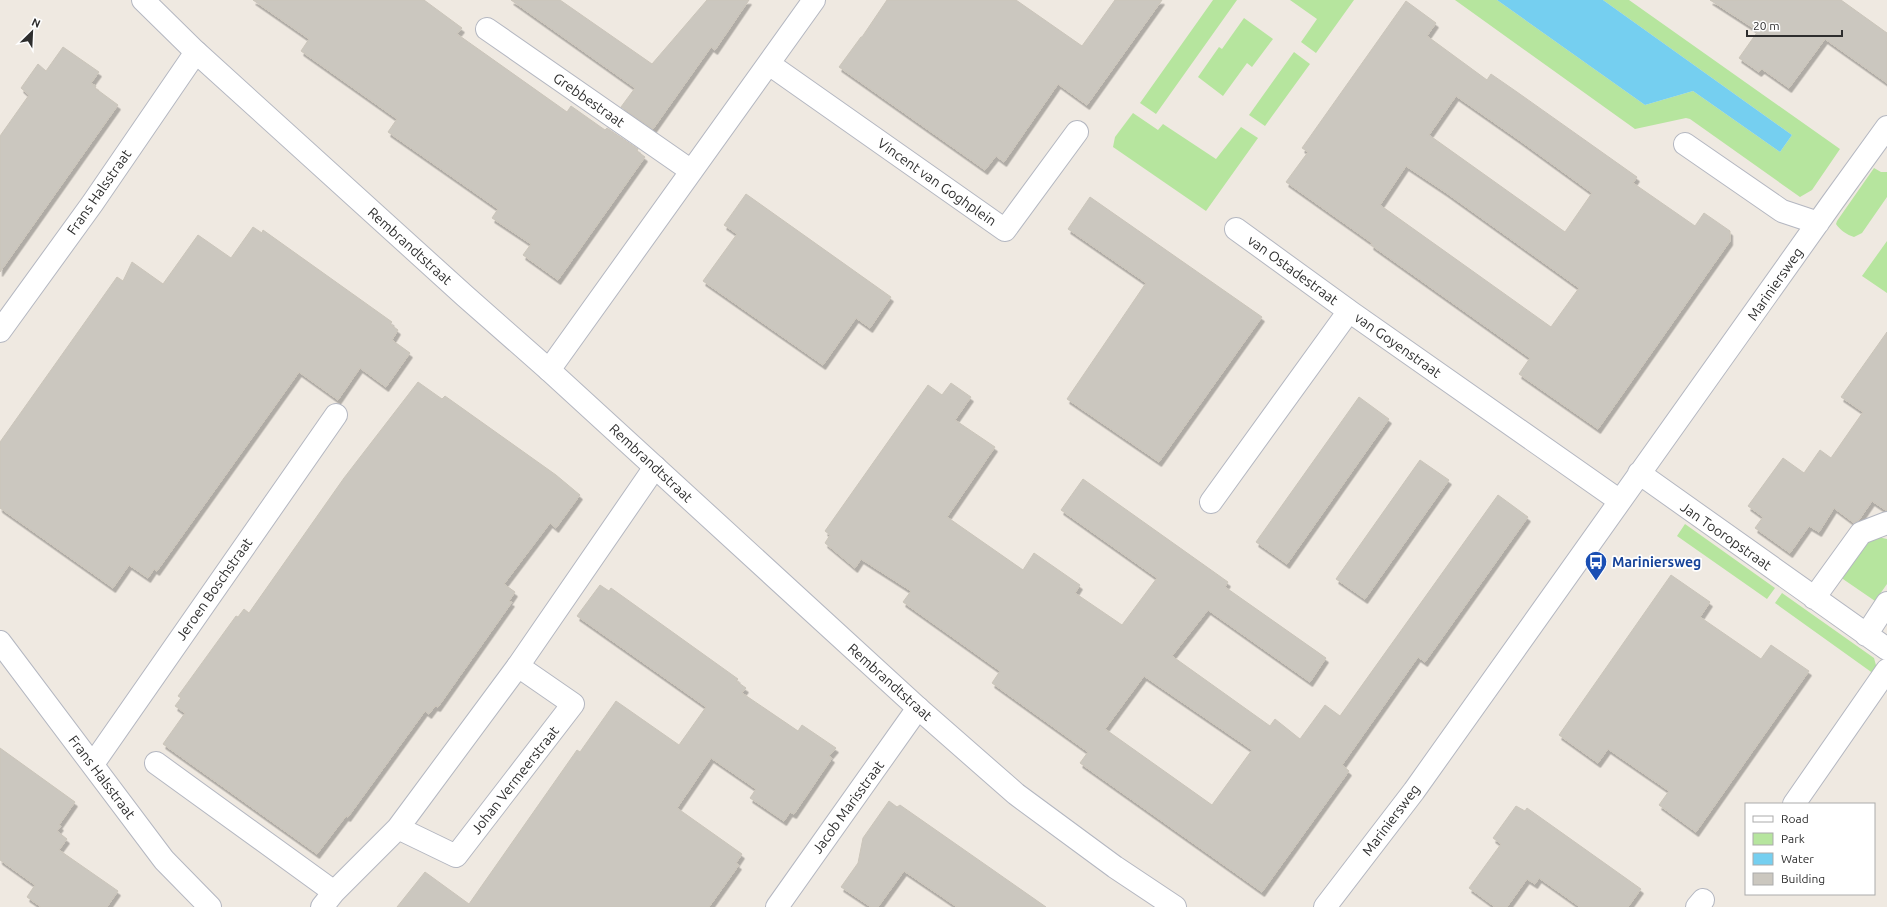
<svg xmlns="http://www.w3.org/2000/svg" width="1887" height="907" font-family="Ubuntu,sans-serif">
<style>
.green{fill:#b6e59e}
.water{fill:#75cff0}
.building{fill:#cbc7bf;stroke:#cbc5ba;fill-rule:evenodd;filter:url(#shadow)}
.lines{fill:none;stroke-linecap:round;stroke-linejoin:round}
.pedestrian-casing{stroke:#b4b7c1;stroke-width:24}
.minor-casing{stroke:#b4b7c1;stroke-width:24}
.tertiary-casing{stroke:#b4b7c1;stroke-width:24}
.pedestrian{stroke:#fff;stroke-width:22}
.minor{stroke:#fff;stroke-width:22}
.tertiary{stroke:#fff;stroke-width:22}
.labels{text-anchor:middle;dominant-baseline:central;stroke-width:3.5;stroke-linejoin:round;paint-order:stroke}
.street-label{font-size:14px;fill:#2e2e2e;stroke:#fff}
.transit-label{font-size:14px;font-weight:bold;fill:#164399;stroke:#fff;text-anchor:start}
</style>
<defs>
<filter id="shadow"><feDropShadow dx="2.5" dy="4.5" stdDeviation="0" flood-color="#0004"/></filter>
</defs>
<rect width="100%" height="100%" fill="#efe9e1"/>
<path class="green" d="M1213,0H1237L1156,114L1140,103Z
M1290,0H1354L1316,53L1301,42L1317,19Z
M1455,0H1497L1645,105L1693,91L1780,152L1792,135L1603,0H1629L1840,149L1812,190L1800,197L1690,119L1686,118L1635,129Z
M1244,18L1273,39L1252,67L1247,63L1223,96L1198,77L1219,47L1222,49Z
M1294,52L1310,64L1265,126L1249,115Z
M1133,113L1158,130L1163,124L1216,159L1241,127L1258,138L1206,211L1113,147L1115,137Z
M1874,168L1881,172H1887V197L1862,233L1854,237C1847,235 1840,230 1836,224L1837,221Z
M1887,241V293L1862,276Z
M1685,524L1775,588L1767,599L1677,536Z
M1878,537L1887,539V584L1875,601L1840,577L1867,541Z
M1782,593L1874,658L1877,669L1874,674L1775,603Z"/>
<path class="water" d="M1497,0H1603L1792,135L1780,152L1693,91L1645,105Z"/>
<path class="building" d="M253,0H424L462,28L457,34L567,112L571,106L605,130L607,128L638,149L637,151L645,157L558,280L523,255L531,244L492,218L498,209L388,132L397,119L301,51L309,39Z
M511,0H560L652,64L707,0H749L715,50L711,47L653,129L621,107L635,88Z
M887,0H1016L1082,46L1115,0H1162L1087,105L1058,84L1004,162L996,156L985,170L839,67L861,37H862Z
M1710,0H1841L1887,33V83L1825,39L1789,88L1762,69L1759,72L1739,58L1758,31Z
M1406,1L1436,23L1427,36L1487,80L1491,74L1517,92L1637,177L1633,183L1695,226L1704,213L1730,231V241L1598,429L1519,374L1530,358L1371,245L1372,243L1286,182L1308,152L1302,148ZM1456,96L1519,140L1592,193L1565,232L1429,135ZM1406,166L1445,192L1579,288L1551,327L1380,205Z
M63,47L99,72L91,83L96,86L95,88L118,105L0,272V136L29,95L21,88L38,64L46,71Z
M746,194L891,297L870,328L856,318L823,365L703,281L737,234L724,225Z
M1090,197L1262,317L1159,462L1067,399L1146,283L1068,229Z
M253,227L262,233L263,230L392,322L390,324L398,330L392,340L410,353L386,387L360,368L338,400L299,372L157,571L154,569L148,578L129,565L113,588L0,508V442L117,277L123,281L132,262L163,284L198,235L231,258Z
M1887,332V511L1872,501L1859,520L1854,523L1834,508L1819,532L1809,526L1790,553L1755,528L1763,517L1748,506L1783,458L1804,473L1820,450L1831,458L1863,412L1841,397Z
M418,382L442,399L445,396L556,475L580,495L556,528L550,523L504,584L515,592L509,601L512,602L438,707L435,706L429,714L425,711L348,817L346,816L317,854L163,744L185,713L175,706L181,698L178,696L236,616L238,617L244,609L249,613L344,478Z
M951,383L971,397L955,420L995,447L947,517L1023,570L1034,553L1080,585L1075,593L1122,625L1157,578L1061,510L1083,479L1228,582L1225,587L1326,658L1310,682L1208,610L1172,656L1270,726L1275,719L1300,739L1325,705L1340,716L1498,495L1528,517L1425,662L1418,657L1342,765L1349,771L1262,892L1080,763L1088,752L992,683L1000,671L903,602L911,591L861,559L855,568L825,543L830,535L825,531L928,385L942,395ZM1144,676L1252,750L1212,805L1105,729Z
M1359,397L1389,419L1287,564L1256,542Z
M1420,460L1449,480L1365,599L1336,579Z
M1671,575L1710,602L1700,617L1761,659L1771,645L1809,671L1696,832L1659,805L1669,791L1608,749L1598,763L1559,735Z
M600,585L609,591L611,588L738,679L736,681L746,688L742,693L798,731L802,725L836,748L829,756L832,758L794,814L790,812L784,821L750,798L756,789L711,758L677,808L742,854L736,863L739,865L709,907H397L425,872L469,904L577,750L580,752L616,701L679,745L706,707L577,616Z
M0,748L75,802L59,825L61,826L57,831L67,839L59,850L118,891L107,907H41L27,897L35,885L0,860Z
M889,801L897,807L900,805L1046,907H957L904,871L878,907H871L841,887L858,863L863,838Z
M1516,806L1525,811L1527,808L1641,889L1628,907H1580L1539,878L1535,884L1527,879L1507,907H1495L1469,888L1501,844L1493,838Z"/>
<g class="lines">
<g class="pedestrian-casing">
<path id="pedestrian" d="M518,666L655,467
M93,764L336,415
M777,907L918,708"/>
</g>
<g class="minor-casing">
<path id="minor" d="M487,29L690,170
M769,64L1005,230L1077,132
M1685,144L1782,211L1818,223
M1236,229L1349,311
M0,331L92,204L196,52
M549,370L814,0
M1639,473L1887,649
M1211,502L1349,311L1620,501
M1814,598L1861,533L1887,523
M1866,635L1887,603
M0,642L164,860L210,907
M156,763L334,892
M1794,804L1887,670
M322,907L334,892L398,828L518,666L573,704L456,856L398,828
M1325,907L1414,791L1832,203L1887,127
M1697,907L1703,900"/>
</g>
<g class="tertiary-casing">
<path id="tertiary" d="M143,0L196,52L465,296L549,370L918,708L1016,794L1115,867L1175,907"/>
</g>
<use href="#pedestrian" class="pedestrian"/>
<use href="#minor" class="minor"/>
<use href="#tertiary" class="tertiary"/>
</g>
<defs>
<g id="bus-pin" transform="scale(1.15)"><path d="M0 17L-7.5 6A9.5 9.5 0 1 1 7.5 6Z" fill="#1a4fb4" stroke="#fff"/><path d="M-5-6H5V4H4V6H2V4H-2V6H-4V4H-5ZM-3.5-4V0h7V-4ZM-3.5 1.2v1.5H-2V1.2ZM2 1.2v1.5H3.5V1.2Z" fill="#fff"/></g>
</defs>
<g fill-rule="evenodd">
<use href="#bus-pin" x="1596" y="562"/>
</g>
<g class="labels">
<g class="street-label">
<text transform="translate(589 100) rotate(35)">Grebbestraat</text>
<text transform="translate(937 182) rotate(35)">Vincent van Goghplein</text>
<text transform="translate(99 192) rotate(-55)">Frans Halsstraat</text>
<text transform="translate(410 246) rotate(42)">Rembrandtstraat</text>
<text transform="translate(1293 270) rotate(36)">van Ostadestraat</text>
<text transform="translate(1775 284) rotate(-55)">Mariniersweg</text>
<text transform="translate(1398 345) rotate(35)">van Goyenstraat</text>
<text transform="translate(651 463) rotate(43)">Rembrandtstraat</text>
<text transform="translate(1726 536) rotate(35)">Jan Tooropstraat</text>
<text transform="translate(214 589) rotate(-55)">Jeroen Boschstraat</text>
<text transform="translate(890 682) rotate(42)">Rembrandtstraat</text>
<text transform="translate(102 777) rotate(53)">Frans Halsstraat</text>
<text transform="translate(515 780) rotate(-52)">Johan Vermeerstraat</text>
<text transform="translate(848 807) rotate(-54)">Jacob Marisstraat</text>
<text transform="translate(1391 820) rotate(-53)">Mariniersweg</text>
</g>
<g class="transit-label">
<text x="1612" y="562">Mariniersweg</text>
</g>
</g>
<rect x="1745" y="803" width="130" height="92" fill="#ffffff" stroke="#ababab"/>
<rect x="1753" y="816" width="20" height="6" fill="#ffffff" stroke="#ababab"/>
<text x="1781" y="823" font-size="12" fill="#2e2e2e">Road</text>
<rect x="1753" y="833" width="20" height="12" fill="#b6e59e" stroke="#ababab"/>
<text x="1781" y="843" font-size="12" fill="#2e2e2e">Park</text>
<rect x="1753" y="853" width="20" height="12" fill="#75cff0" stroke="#ababab"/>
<text x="1781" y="863" font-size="12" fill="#2e2e2e">Water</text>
<rect x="1753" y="873" width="20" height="12" fill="#cbc7bf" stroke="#ababab"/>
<text x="1781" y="883" font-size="12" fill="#2e2e2e">Building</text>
<g transform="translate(32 32) rotate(24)" stroke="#ffffff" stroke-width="3" paint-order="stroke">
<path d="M0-3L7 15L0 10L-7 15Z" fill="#2e2e2e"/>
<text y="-6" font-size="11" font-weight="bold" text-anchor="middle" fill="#2e2e2e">N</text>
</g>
<path d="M1747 30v6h95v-6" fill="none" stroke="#2e2e2e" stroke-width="2"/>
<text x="1753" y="30" font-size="12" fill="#2e2e2e" stroke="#ffffff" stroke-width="3" paint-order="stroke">20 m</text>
</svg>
